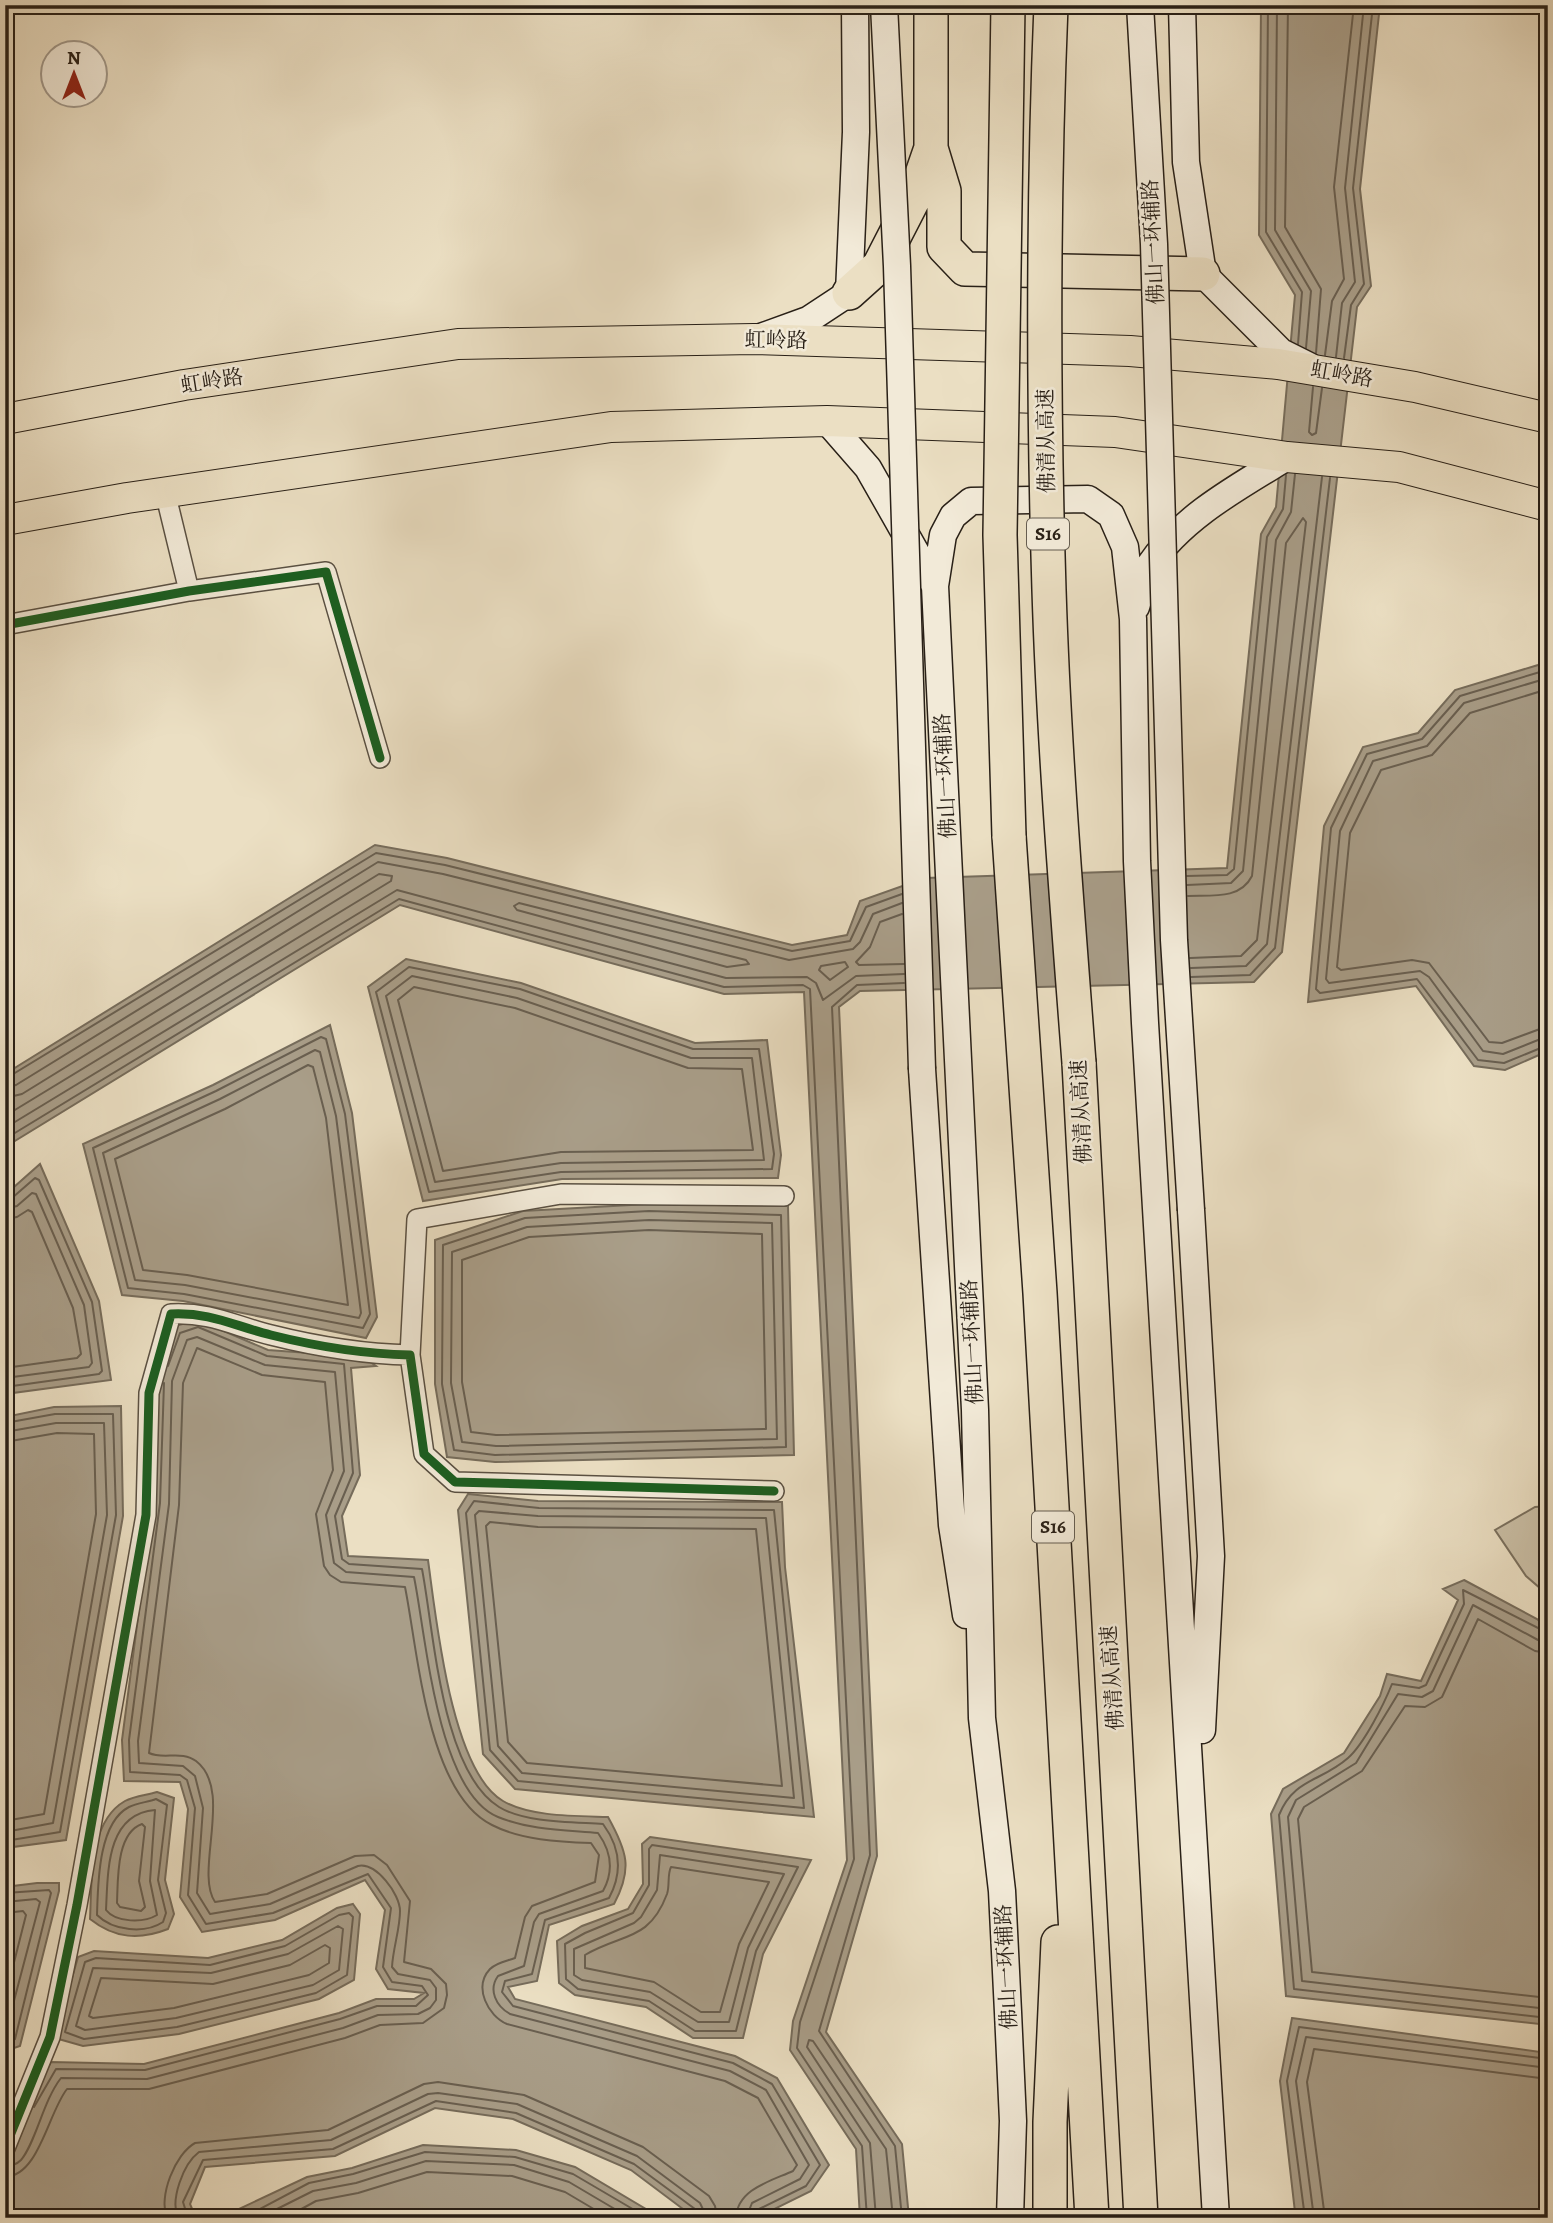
<svg xmlns="http://www.w3.org/2000/svg" width="1553" height="2223" font-family="Alegreya,'Noto Serif SC',serif">
<style>
.green{fill:#cabfa6;stroke:#7a705e;stroke-width:2}
.water{fill:#a99e89;stroke:#766c5b;stroke-width:2}
.lines{fill:none;stroke-linecap:round;stroke-linejoin:round}
.shore{stroke:#695f50;stroke-width:2}
.minor-casing{stroke:#5a5042;stroke-width:22}
.secondary-casing{stroke:#292017;stroke-width:29}
.primary-casing{stroke:#292017;stroke-width:32}
.motorway-casing{stroke:#292017;stroke-width:36}
.minor{stroke:#f2ead8;stroke-width:19}
.secondary{stroke:#f2ead8;stroke-width:26}
.primary{stroke:#ebdfc3;stroke-width:30}
.motorway{stroke:#ebdfc3;stroke-width:33}
.secondary-bridge-casing{stroke:#292017;stroke-width:29;stroke-linecap:butt}
.motorway-bridge-casing{stroke:#292017;stroke-width:36;stroke-linecap:butt}
.secondary-bridge{stroke:#f2ead8;stroke-width:26}
.motorway-bridge{stroke:#ebdfc3;stroke-width:33}
.cycleway-casing{stroke:#f2ead8;stroke-width:13}
.cycleway{stroke:#1b5e20;stroke-width:9}
.labels{text-anchor:middle;dominant-baseline:central;stroke-width:5;stroke-linejoin:round;paint-order:stroke}
.shield{fill:#f2ead8;stroke:#655d51;stroke-width:2}
.shield-label{font-size:19px;font-weight:bold;fill:#292017}
.street-label{font-size:21px;fill:#292017;stroke:#f2ead8}
</style>
<rect width="100%" height="100%" fill="#ebdfc3"/>
<filter id="stains"><feTurbulence type="fractalNoise" baseFrequency=".00286" numOctaves="4"/><feColorMatrix values="0 0 0 0 .2 0 0 0 0 .09 0 0 0 0 .02 0 0 0 .5 -.17"/></filter>
<radialGradient id="worn" r=".72"><stop offset=".6" stop-color="#630" stop-opacity="0"/><stop offset="1" stop-color="#630" stop-opacity=".3"/></radialGradient>
<path class="green" d="M1548,1506V1595L1526,1576L1495,1530L1535,1507Z"/>
<path class="water" d="M1261,5H1380L1360,189L1371,286L1357,307L1282,952L1254,982L860,991L839,1007L877,1856L826,2032L902,2144L909,2218H860L856,2149L790,2050L793,2021L847,1860L804,992L724,994L400,905L5,1147V1074L375,845L447,858L792,945L847,935L860,901L925,878L1227,868L1261,534L1276,507L1295,295L1259,235Z
M1548,657V1051L1505,1070L1474,1066L1416,986L1308,1002L1324,826L1363,747L1418,733L1455,690L1538,665Z
M406,959L521,983L695,1043L767,1040L781,1155L778,1178L562,1179L423,1201L368,987Z
M330,1025L352,1113L377,1317L366,1338L183,1301L122,1295L83,1144L213,1085Z
M40,1164L99,1301L111,1380L5,1394V1195Z
M649,1204L788,1206L794,1455L495,1462L447,1457L435,1384V1240L523,1211Z
M198,1320L268,1350L363,1357L376,1366L351,1368L360,1475L342,1516L348,1556L428,1560C436,1617 451,1771 503,1801C530,1817 577,1816 608,1817C627,1851 633,1869 614,1904L549,1925L537,1981L508,1987L515,1999L735,2056L777,2078L829,2165L811,2191L756,2218H695L631,2170L513,2119L435,2108L335,2156L205,2167L190,2204L196,2218H9L5,2210V2158L27,2106L51,2062L144,2064L339,2013L376,1999H414L424,1993L388,1989L376,1969L385,1910L365,1880L275,1920L202,1932L180,1897L188,1809L180,1782L124,1781L122,1740L153,1503L157,1378L175,1326Z
M121,1406L123,1516L66,1840L5,1848V1417L54,1407Z
M468,1494L538,1501L782,1502L785,1567L814,1817L515,1789L483,1754L458,1510Z
M1464,1580L1537,1619L1548,1629V2025L1286,1996L1271,1814L1283,1789L1344,1753L1380,1696L1387,1674L1421,1681L1458,1600L1443,1589Z
M157,1792L174,1798L165,1880L174,1914L168,1929C140,1940 115,1939 90,1919C92,1882 88,1822 125,1801C134,1796 147,1795 157,1792Z
M650,1837L811,1860L763,1954L743,2038H693L646,2007L575,1995L559,1983L557,1941L582,1926L628,1909L643,1884L642,1844Z
M37,1883H59V1891L20,2046L5,2051V1887Z
M353,1904L360,1914L354,1980L319,1999L179,2034L83,2046L55,2038L78,1957L94,1951L208,1958L282,1940L337,1908Z
M1292,2018L1548,2053V2218H1301L1295,2212L1280,2081Z
M423,2145L516,2150L575,2167L661,2218H236L239,2209L307,2177L352,2168Z"/>
<g class="lines">
<path class="shore" d="M1268,5L1266,232L1302,292L1298,344
M1277,5L1275,230L1311,291L1306,348
M1288,5L1285,227L1321,289L1316,353
M1325,355L1332,301L1344,279L1334,187L1354,5
M1336,357L1342,303L1355,282L1345,188L1364,5
M1344,358L1351,305L1364,284L1353,188L1373,5
M1313,387L1309,432L1312,435L1316,433L1322,388
M1548,666L1540,672L1460,696L1422,739L1367,754L1331,828L1316,989L1320,993L1417,979L1478,1060L1504,1063L1548,1045
M1548,678L1464,703L1427,746L1373,761L1340,831L1326,979L1329,983L1420,971L1429,977L1483,1051L1503,1054L1548,1036
M1548,689L1470,713L1432,755L1381,770L1350,833L1337,967L1341,970L1412,960L1429,963L1489,1042L1502,1043L1548,1026
M1187,876L1227,875L1234,869L1267,537L1283,509L1286,475
M1187,885L1231,883L1243,871L1276,540L1291,512L1295,474
M1188,896C1211,895 1240,900 1252,876L1286,543L1303,518L1306,522L1257,940L1241,956L1190,958
M519,903L746,960L749,964L727,967L517,910L514,906Z
M902,914L880,922L870,947L856,962L859,965L904,964
M845,962L848,967L830,980L819,970L821,966Z
M409,967L520,989L693,1049H759L774,1154L772,1169L561,1172L429,1192L376,992Z
M1191,968L1246,966L1267,944L1322,477
M412,976L517,998L691,1058H752L764,1160L561,1163L435,1182L386,996Z
M1191,977L1250,975L1275,948L1330,478
M414,987L515,1008L688,1068L742,1069L753,1150L561,1152L443,1171L398,1000Z
M321,1037L326,1039L345,1114L370,1314L363,1328L184,1294L128,1288L93,1148L216,1091Z
M315,1050L320,1052L336,1116L361,1313L359,1318L185,1285L135,1280L103,1153L220,1099Z
M308,1065L313,1067L326,1118L348,1305L187,1275L143,1270L115,1159L225,1109Z
M5,1079L376,853L445,865L792,951L850,941L866,907L902,894
M5,1088L16,1085L378,862L443,874L789,960L853,949L860,942L873,914L902,903
M5,1098L22,1094L379,874L392,876L391,881L5,1116
M5,1128L397,890L726,978L807,977L816,983L823,1000L856,976L904,974
M5,1139L399,899L724,987L803,985L810,989L854,1859L800,2022L797,2048L862,2146L867,2218
M5,1200L12,1198L35,1178L39,1180L92,1302L102,1371L99,1374L5,1387
M5,1209L17,1206L32,1193L36,1194L84,1305L92,1363L89,1367L5,1378
M649,1211L781,1215L786,1447L495,1455L454,1450L442,1384L443,1245L525,1218Z
M5,1219L17,1217L28,1210L32,1212L73,1308L81,1354L77,1358L5,1368
M649,1220L772,1223L777,1439L496,1446L462,1442L451,1383L452,1252L527,1227Z
M649,1230L762,1234L766,1429L496,1435L471,1432L462,1382V1260L529,1237Z
M168,1366L180,1333L198,1327L267,1356L344,1364L353,1473L335,1516L342,1559L349,1564L422,1569C434,1631 441,1771 499,1807C525,1823 573,1822 603,1824C620,1847 623,1872 609,1898L545,1920L532,1974L505,1981L502,1992L513,2006L733,2063L772,2084L820,2165L806,2186L759,2209L755,2218
M5,1423L55,1414H113L116,1515L60,1832L5,1841
M5,1432L56,1423H104L107,1515L53,1823L5,1832
M5,1442L57,1433L94,1434L96,1514L44,1814L5,1821
M474,1501L539,1508L774,1510L804,1808L518,1781L490,1750L466,1513Z
M479,1511L538,1516L766,1518L794,1798L522,1773L498,1746L475,1515Z
M490,1522L538,1527L756,1529L782,1786L527,1763L508,1742L486,1526Z
M1548,1633L1463,1590L1464,1604L1426,1685L1419,1688L1392,1684C1384,1704 1364,1744 1348,1758C1321,1782 1294,1778 1279,1815L1294,1989L1548,2018
M1548,1642L1538,1640L1473,1605L1433,1691L1422,1697L1398,1694L1356,1763L1296,1800L1288,1817L1302,1981L1548,2009
M1548,1653L1535,1651L1478,1619L1442,1697L1425,1707L1405,1706L1362,1771L1304,1807L1298,1819L1312,1972L1548,1998
M156,1799L167,1805L158,1880L166,1913L163,1922C145,1934 113,1931 97,1915C98,1884 98,1823 129,1807C137,1803 148,1802 156,1799Z
M155,1810L150,1881L157,1915C144,1923 116,1923 106,1910C108,1872 106,1814 155,1810Z
M142,1824L145,1827L139,1881L145,1907L141,1911L120,1907L117,1903C118,1880 116,1833 142,1824Z
M652,1845L798,1867L756,1951L736,2031H695L649,2001L578,1989L566,1979L565,1944L585,1933L633,1913L649,1885V1849Z
M660,1855L784,1874L748,1948L729,2022H698L650,1992L582,1980L574,1975V1949L634,1923L641,1917L657,1890Z
M671,1867L769,1882L739,1944L720,2012H701L654,1982L585,1968V1955C622,1933 649,1942 667,1894C670,1885 667,1875 671,1867Z
M5,1893L49,1890L51,1893L15,2039L5,2044
M5,1902L36,1899L40,1902L5,2035
M5,1913L23,1911L26,1915L5,1998
M349,1913L353,1917L347,1975L316,1993L177,2027L84,2039L65,2032L85,1962L96,1958L210,1965L285,1946L339,1915Z
M338,1926L343,1929L339,1970L313,1985L176,2018L85,2030L76,2026L93,1968L211,1973L288,1954Z
M325,1945L330,1948L329,1963L309,1975L174,2008L93,2018L89,2016L101,1978L213,1984L290,1965Z
M34,2107L56,2069L145,2070L340,2019L377,2006H416L428,1995L422,1986L392,1982L383,1967L391,1908L368,1874L273,1913L206,1924L188,1895L195,1808L187,1780L180,1775L130,1772L129,1740L160,1503L164,1383
M5,2166C11,2166 16,2165 21,2160C36,2142 43,2101 61,2078L147,2079L343,2028L378,2015L418,2014L430,2008L436,2000V1988L430,1980L398,1974L392,1967C393,1948 400,1929 400,1911C400,1894 376,1862 358,1866L270,1904L210,1914L197,1893L203,1808L195,1776L183,1766L139,1763L138,1741L169,1504L172,1381L187,1340L197,1337L265,1365L335,1372L344,1471L326,1515L334,1563L346,1572L414,1577C426,1635 437,1792 498,1817C530,1830 564,1830 598,1833C611,1851 614,1871 603,1891L539,1914L534,1922L524,1966L498,1976C488,1990 496,2006 510,2014L730,2071L766,2090L809,2165L800,2179L752,2203L746,2218
M5,2177C39,2176 48,2113 67,2089H149L345,2038L380,2025L423,2023L444,2008L447,1995L446,1984L431,1969L404,1962L410,1901L387,1865L374,1855L355,1856L267,1894L215,1902C194,1871 234,1790 196,1761C182,1750 163,1760 149,1753L179,1505L183,1383L197,1348L262,1375L325,1382L333,1470L316,1514L324,1566L330,1575L341,1582L405,1587C418,1651 427,1793 492,1825C521,1840 559,1842 591,1843L599,1855L595,1882L532,1906L525,1917L515,1958C507,1961 497,1962 490,1969C473,1987 488,2016 507,2024L725,2081L758,2098L797,2165L793,2171C771,2181 737,2189 736,2218
M167,2218C158,2197 175,2154 195,2143L328,2130L424,2084L438,2082L524,2095L643,2147L709,2196L715,2206L717,2218
M178,2218C170,2200 183,2164 199,2152L331,2140L428,2094L438,2093L517,2104L637,2156L700,2203L707,2218
M188,2218L183,2202L203,2160L333,2149L436,2101L516,2113L634,2164L695,2209L698,2218
M243,2218L309,2183L353,2174L425,2152L515,2157L573,2174L648,2218
M259,2218L313,2191L356,2183L426,2161L514,2165L569,2182L630,2218
M285,2218L316,2201L358,2193L427,2172L512,2176L565,2192L609,2218
M876,2218L870,2143L807,2047L809,2040L813,2041L886,2149L893,2218
M902,2218L895,2146L819,2031L870,1855L832,1007L857,985L904,983
M1305,2218L1287,2081L1299,2027L1548,2059
M1314,2218L1296,2081L1306,2037L1548,2068
M1325,2218L1307,2082L1314,2049L1548,2079"/>
<g class="minor-casing">
<path id="minor" d="M165,492L189,591
M5,625L189,591L326,572L380,758
M410,1355L417,1219L561,1194L784,1196
M5,2148L50,2037L77,1905L146,1515L149,1393L171,1314C211,1312 234,1326 271,1335C315,1346 365,1354 410,1355L424,1454L455,1482L774,1491"/>
</g>
<g class="secondary-casing">
<path id="secondary" d="M1182,5L1186,162L1203,274L1281,352L1309,366
M758,338L808,320L849,293L856,132L855,5
M827,421L868,468L935,586
M1136,607C1140,595 1142,577 1149,566C1182,517 1238,487 1287,457
M922,1069L952,1525L966,1615
M1191,1210L1211,1556L1202,1730
M1010,2218L1013,2121L1008,2012L1002,1891L982,1718L975,1410L935,586L943,535L953,516L971,501L1088,499L1111,515L1125,547L1133,619L1137,861L1145,1023L1216,2218"/>
</g>
<g class="primary-casing">
<path id="primary" d="M5,419L184,385L458,344L754,339L1130,351L1278,364L1415,387L1548,418
M5,520L127,498L611,427L827,421L1115,432L1287,457L1399,467L1548,506"/>
</g>
<g class="motorway-casing">
<path id="motorway" d="M931,5V148L944,191V247L965,269L1203,274
M849,293L879,266L913,200L931,148
M1009,836L1040,1293L1092,2218
M1079,1063L1141,2218
M1050,2218V2122L1058,1942"/>
</g>
<use href="#minor" class="minor"/>
<use href="#secondary" class="secondary"/>
<use href="#primary" class="primary"/>
<use href="#motorway" class="motorway"/>
<g class="secondary-bridge-casing">
<path id="secondary-bridge" d="M884,5L897,266L922,1069
M1140,5L1154,244L1174,940L1191,1210"/>
</g>
<g class="motorway-bridge-casing">
<path id="motorway-bridge" d="M1008,5L1000,535L1009,836
M1051,5C1043,200 1043,395 1049,590C1054,748 1067,905 1079,1063"/>
</g>
<use href="#secondary-bridge" class="secondary-bridge"/>
<use href="#motorway-bridge" class="motorway-bridge"/>
<g class="cycleway-casing">
<path id="cycleway" d="M5,625L189,591L326,572L380,758
M5,2148L50,2037L77,1905L146,1515L149,1393L171,1314C211,1312 234,1326 271,1335C315,1346 365,1354 410,1355L424,1454L455,1482L774,1491"/>
</g>
<use href="#cycleway" class="cycleway"/>
</g>
<g class="labels">
<g class="shield">
<rect x="1027" y="518.5" width="42" height="31" rx="5"/>
<rect x="1032" y="1511.5" width="42" height="31" rx="5"/>
</g>
<g class="shield-label">
<text x="1048" y="534">S16</text>
<text x="1053" y="1527">S16</text>
</g>
<g class="street-label">
<text transform="translate(1153 242) rotate(-93)">佛山一环辅路</text>
<text transform="translate(776 340) rotate(1)">虹岭路</text>
<text transform="translate(1342 374) rotate(10)">虹岭路</text>
<text transform="translate(212 381) rotate(-9)">虹岭路</text>
<text transform="translate(1046 441) rotate(-91)">佛清从高速</text>
<text transform="translate(945 776) rotate(-93)">佛山一环辅路</text>
<text transform="translate(1081 1112) rotate(-93)">佛清从高速</text>
<text transform="translate(972 1342) rotate(-93)">佛山一环辅路</text>
<text transform="translate(1112 1678) rotate(-94)">佛清从高速</text>
<text transform="translate(1006 1967) rotate(-93)">佛山一环辅路</text>
</g>
</g>
<rect width="1553" height="2223" fill="none" stroke="#ebdfc3" stroke-width="28"/>
<rect x="7" y="7" width="1539" height="2209" fill="none" stroke="#292017" stroke-width="3.5"/>
<rect x="14" y="14" width="1525" height="2195" fill="none" stroke="#292017" stroke-width="2"/>
<g transform="translate(74 74)"><circle r="33" fill="#f2ead8" stroke="#a2998b" stroke-width="2"/>
<path d="M0-5L12 26L0 18L-12 26Z" fill="#8f2418"/>
<text y="-10" font-size="19" font-weight="bold" text-anchor="middle" fill="#292017">N</text>
</g>
<rect width="100%" height="100%" filter="url(#stains)"/>
<rect width="100%" height="100%" fill="url(#worn)"/>
</svg>
